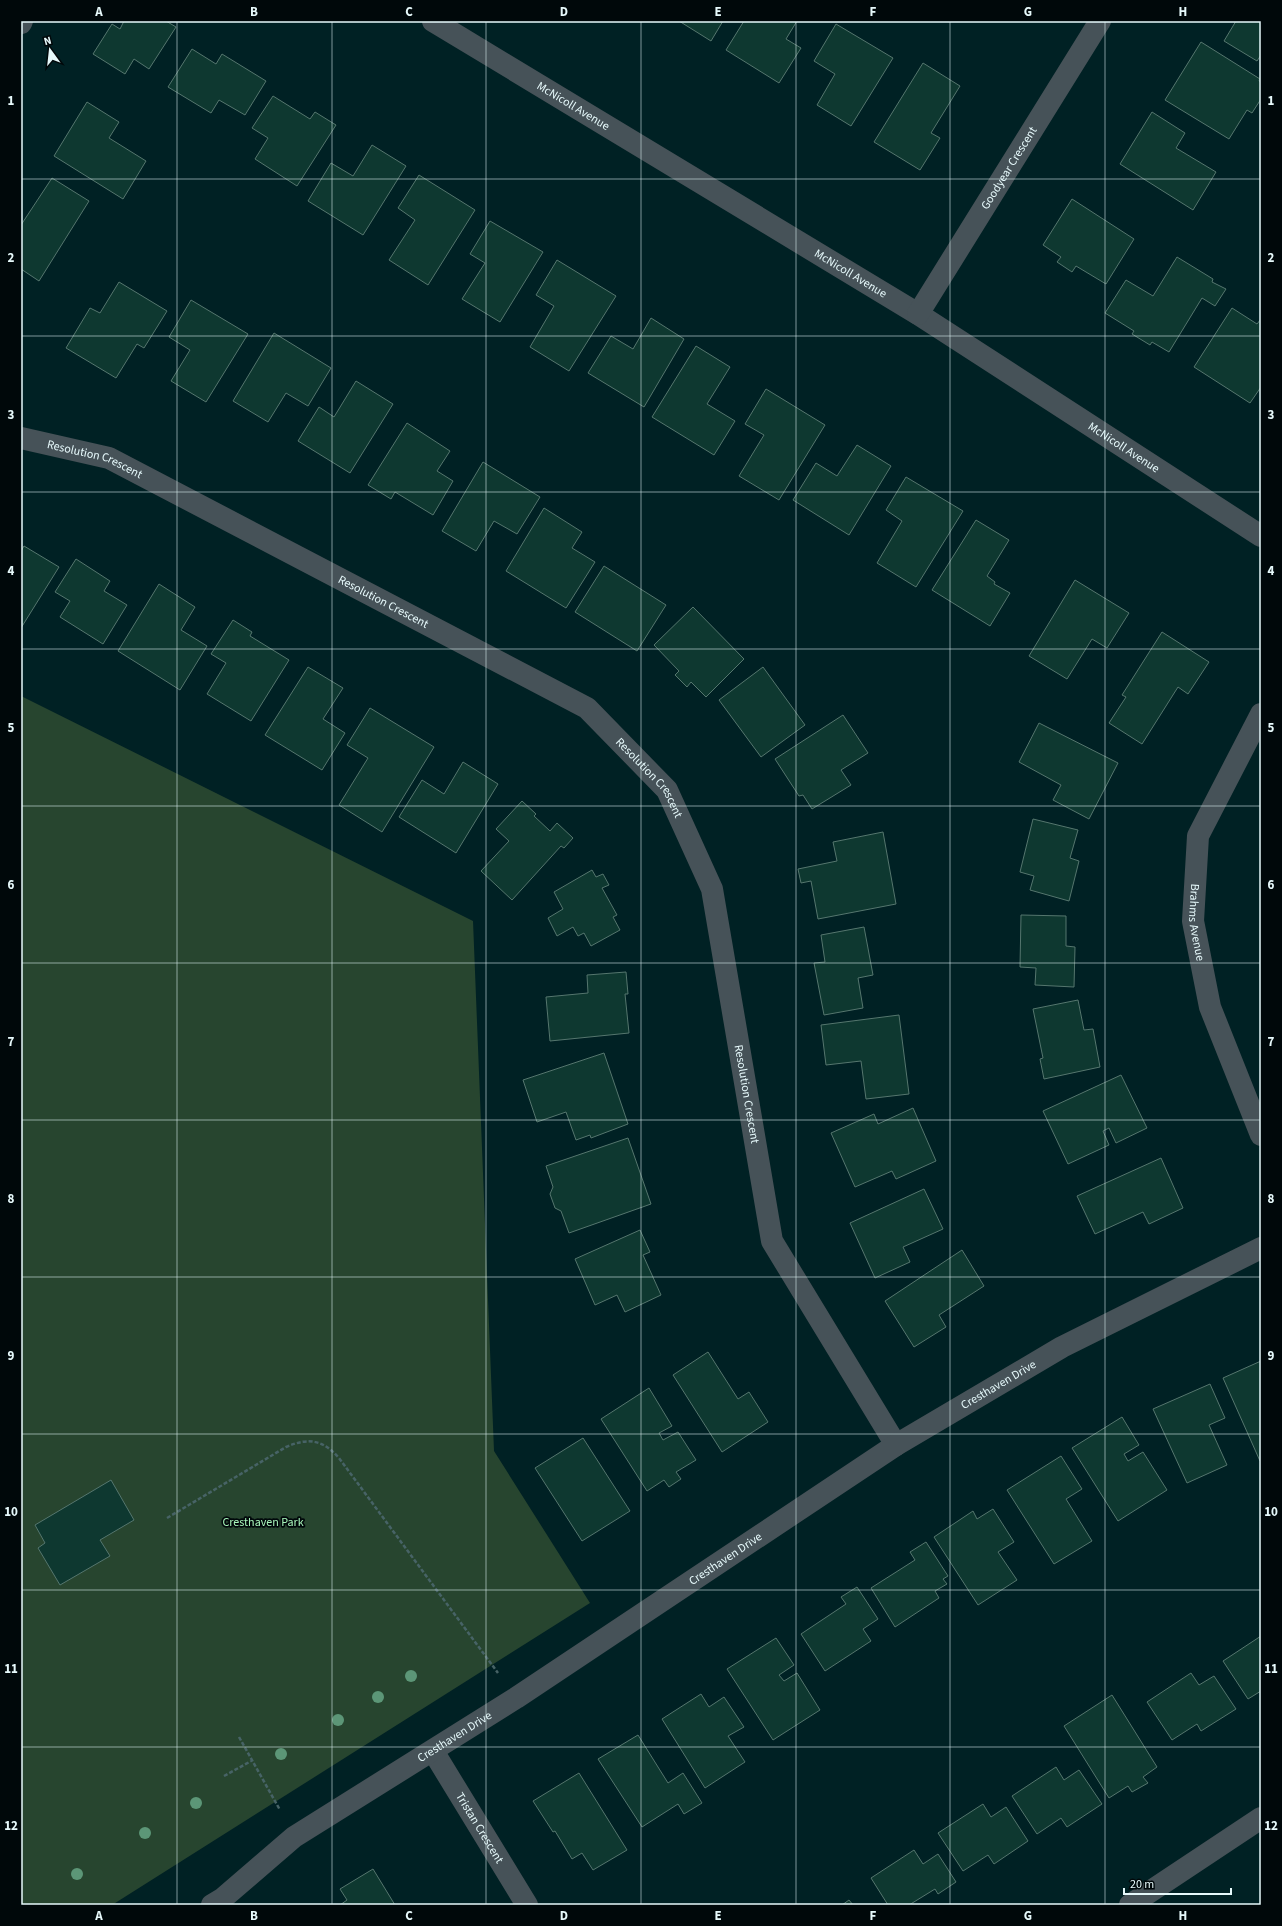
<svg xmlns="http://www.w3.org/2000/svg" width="1282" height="1926" font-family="'Source Sans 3',sans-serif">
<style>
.green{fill:#27452f}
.building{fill:#0e3830;stroke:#55766e}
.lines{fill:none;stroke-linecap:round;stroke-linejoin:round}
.path{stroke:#476366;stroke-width:2.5;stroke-dasharray:4 2;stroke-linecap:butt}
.minor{stroke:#465258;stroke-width:22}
.tree{fill:#5c9677}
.grid{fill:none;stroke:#e6f9fb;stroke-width:1;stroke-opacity:0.55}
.labels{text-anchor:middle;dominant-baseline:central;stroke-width:3.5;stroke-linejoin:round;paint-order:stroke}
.street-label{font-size:12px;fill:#e6f9fb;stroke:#00080a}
.park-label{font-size:12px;fill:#a8f6bb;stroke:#00080a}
.neatline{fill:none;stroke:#e6f9fb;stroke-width:1.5}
.grid-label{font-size:13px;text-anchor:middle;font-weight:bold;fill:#e6f9fb}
</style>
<rect width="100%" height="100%" fill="#002124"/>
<path class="green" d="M21,696L473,921L494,1451L590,1603L112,1905H21Z"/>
<path class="building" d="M124,21H166L176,27L149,69L134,59L125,74L93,54L112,24L120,29Z
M679,21H723L711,41Z
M744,21H797L786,39L801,48L779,83L726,50Z
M1236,21H1261V55L1257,61L1224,41Z
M836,24L893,58L851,126L817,105L835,74L814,61Z
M1201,42L1260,79L1259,81L1261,82V99L1252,113L1247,110L1229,139L1165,100Z
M192,49L216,64L222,54L266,81L245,115L219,100L211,113L168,87Z
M923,63L960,86L931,133L940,138L920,170L874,142Z
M273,96L310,119L315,112L336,125L297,186L255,159L268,138L252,128Z
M87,102L119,122L109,138L146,161L123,199L54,156Z
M1152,112L1185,133L1176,148L1216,172L1193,210L1120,164Z
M372,145L406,166L363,235L308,201L331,163L353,176Z
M419,175L475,210L428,285L389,260L415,220L398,208Z
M52,178L89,201L39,281L21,269V225Z
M1072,199L1134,239L1106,284L1076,266L1072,272L1057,262L1061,257L1043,245Z
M490,221L543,252L500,322L462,299L485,263L470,254Z
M1177,257L1213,279L1212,282L1226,289L1215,306L1202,298L1169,352L1152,342L1150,345L1132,334L1134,331L1105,313L1126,280L1153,296Z
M557,260L616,296L569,371L530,347L554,306L536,295Z
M119,282L167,311L144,348L137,344L116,378L66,348L90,308L100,313Z
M191,300L248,334L206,402L171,381L190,350L169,337Z
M1232,308L1257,324L1261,319V387L1250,403L1194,367Z
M651,318L684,339L644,407L588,373L611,336L633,349Z
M274,333L331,368L308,406L286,393L268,422L233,401Z
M696,346L730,367L707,404L735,421L714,455L652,417Z
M356,381L393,404L350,473L298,441L319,407L334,417Z
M766,389L825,425L779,500L739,476L764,435L745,424Z
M407,423L450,451L437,471L453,481L433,515L395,492L391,499L368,485Z
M857,445L891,466L849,535L793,500L816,463L837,476Z
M483,462L540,497L517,534L494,521L476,551L442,531Z
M906,477L963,511L916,587L877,563L902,521L886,510Z
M544,508L582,532L572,548L595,562L566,608L506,571Z
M976,520L1009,540L987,576L995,582L994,584L1010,593L990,626L932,590Z
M24,546L59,567L21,628V551Z
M76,559L110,581L104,591L127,605L103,644L60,617L70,601L55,592Z
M604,566L666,605L637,651L575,612Z
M1075,580L1129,613L1107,648L1092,639L1067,679L1029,656Z
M159,584L195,607L181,630L207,646L180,690L118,651Z
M693,607L744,659L706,697L691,682L687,687L675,675L679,671L654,645Z
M233,620L252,632L250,636L289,660L251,721L207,694L226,663L211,654Z
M1162,632L1209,662L1188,694L1178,687L1142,744L1109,723L1126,697L1122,695Z
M308,667L343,688L323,719L345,733L322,770L265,735Z
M763,667L805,725L761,757L719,700Z
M370,708L434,747L382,832L339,805L368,758L347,745Z
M843,715L868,753L841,770L851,785L812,809L803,795L799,796L775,759Z
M1039,723L1118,763L1089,819L1053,800L1061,785L1019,762Z
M463,762L498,784L456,853L399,817L422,780L444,794Z
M522,801L536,814L534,816L550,831L557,823L573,838L564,848L561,846L512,900L481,871L509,841L496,829Z
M1033,819L1078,830L1070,858L1079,861L1069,901L1030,890L1034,876L1020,872Z
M883,832L896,904L818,919L811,881L801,883L798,869L837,861L833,842Z
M592,870L596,877L603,874L609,885L602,888L617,915L613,917L620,930L591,946L584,933L578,936L573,927L557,936L548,918L563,909L554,892Z
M1021,915L1066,916V946L1075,947L1074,987L1035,985L1036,968L1020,967Z
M864,927L873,975L858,978L863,1008L824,1015L814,963L825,962L821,935Z
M626,972L628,994H625L629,1033L550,1041L546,997L588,993L587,975Z
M1078,1000L1084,1030L1093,1029L1100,1067L1044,1079L1040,1059L1043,1058L1033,1009Z
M899,1015L909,1094L866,1099L861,1061L826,1065L821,1025Z
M604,1053L628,1124L591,1138L590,1135L576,1140L566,1112L537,1122L523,1080Z
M1121,1075L1147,1128L1116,1143L1109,1128L1103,1131L1109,1145L1068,1164L1043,1111Z
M913,1108L936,1161L896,1179L892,1171L855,1187L831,1133L874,1114L878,1124Z
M628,1138L651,1204L569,1233L561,1211L555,1208L550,1194L553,1187L546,1166Z
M1161,1158L1183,1208L1149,1224L1143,1212L1095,1234L1077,1196Z
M924,1189L943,1229L903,1247L910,1262L875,1278L850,1223Z
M640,1230L650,1252L643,1255L661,1295L625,1312L617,1295L595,1305L575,1259Z
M962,1250L984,1286L939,1315L946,1327L914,1347L885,1301Z
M708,1352L738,1399L749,1392L768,1422L722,1452L673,1375Z
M1261,1361V1461H1260L1223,1378Z
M1210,1384L1225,1418L1209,1425L1227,1465L1187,1483L1153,1409Z
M649,1388L672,1426L659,1433L663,1440L678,1432L696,1460L676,1472L681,1479L669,1487L664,1480L647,1491L601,1419Z
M1122,1417L1139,1445L1124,1454L1128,1461L1143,1452L1167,1490L1118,1521L1072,1448Z
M583,1438L630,1511L582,1541L535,1468Z
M1061,1456L1082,1489L1066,1499L1092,1541L1054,1564L1007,1490Z
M111,1480L134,1520L100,1540L110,1556L60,1585L38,1548L45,1543L35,1525Z
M993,1509L1014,1542L998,1552L1017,1580L978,1605L934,1537L973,1511L977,1519Z
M926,1542L948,1576L943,1579L947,1584L935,1591L939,1598L895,1627L871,1588L915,1560L910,1552Z
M857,1587L878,1619L863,1629L871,1641L825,1671L801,1634L846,1604L841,1597Z
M1261,1636V1691L1248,1699L1223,1661Z
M776,1638L794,1665L779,1675L784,1681L797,1673L820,1710L773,1740L727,1669Z
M1191,1673L1199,1685L1214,1676L1236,1709L1201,1731L1197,1724L1172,1740L1147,1702Z
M701,1694L709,1707L724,1697L744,1727L728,1736L745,1762L705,1788L662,1719Z
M1112,1695L1157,1767L1143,1777L1148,1783L1132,1792L1128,1786L1109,1798L1064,1726Z
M638,1735L668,1783L683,1773L702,1803L684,1814L678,1804L642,1827L598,1759Z
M1056,1767L1064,1780L1079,1770L1102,1804L1067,1827L1061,1818L1037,1834L1012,1796Z
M579,1773L627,1850L593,1870L582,1853L572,1859L555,1831L553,1832L533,1801Z
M983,1804L991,1817L1006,1807L1028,1841L994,1864L988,1855L963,1871L938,1833Z
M914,1850L923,1864L938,1854L956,1882L938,1894L935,1889L909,1905H888L871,1878Z
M373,1869L395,1905H340L347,1900L340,1889Z
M849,1900L853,1905H842Z"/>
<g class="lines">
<path class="path" d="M167,1518L286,1447C309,1437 323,1440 339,1458L498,1673
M239,1737L280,1810
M224,1776L253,1760"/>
<g class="minor">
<path id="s1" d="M433,21L918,314L1261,536"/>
<path d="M21,23L22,21"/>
<path id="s2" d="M918,314L1100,21"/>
<path id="s3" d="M21,438L109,458L587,708L667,790L712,889L772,1241L896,1445"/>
<path id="s4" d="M1261,714L1198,836L1193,921L1210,1007L1261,1135"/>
<path id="s5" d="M433,1751L527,1905"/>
<path id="s6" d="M212,1905L222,1899L294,1837L516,1698L896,1445L1062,1347L1261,1248"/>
<path d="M1130,1905L1261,1818"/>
</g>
</g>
<g class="tree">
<circle cx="411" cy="1676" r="6"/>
<circle cx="378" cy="1697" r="6"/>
<circle cx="338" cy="1720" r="6"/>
<circle cx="281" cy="1754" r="6"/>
<circle cx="196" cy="1803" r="6"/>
<circle cx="145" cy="1833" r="6"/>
<circle cx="77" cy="1874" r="6"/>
</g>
<path class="grid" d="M177,21V1905M332,21V1905M486,21V1905M641,21V1905M796,21V1905M950,21V1905M1105,21V1905M21,179H1261M21,336H1261M21,492H1261M21,649H1261M21,806H1261M21,963H1261M21,1120H1261M21,1277H1261M21,1434H1261M21,1590H1261M21,1747H1261"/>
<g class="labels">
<g class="street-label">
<text stroke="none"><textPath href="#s1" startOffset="164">McNicoll Avenue</textPath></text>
<text stroke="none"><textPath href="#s2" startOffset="172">Goodyear Crescent</textPath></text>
<text stroke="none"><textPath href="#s1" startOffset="488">McNicoll Avenue</textPath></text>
<text stroke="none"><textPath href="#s1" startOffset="812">McNicoll Avenue</textPath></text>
<text stroke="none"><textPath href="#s3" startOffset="77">Resolution Crescent</textPath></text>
<text stroke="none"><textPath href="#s3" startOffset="400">Resolution Crescent</textPath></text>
<text stroke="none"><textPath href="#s3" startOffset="724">Resolution Crescent</textPath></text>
<text stroke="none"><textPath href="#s4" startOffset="224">Brahms Avenue</textPath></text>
<text stroke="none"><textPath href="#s3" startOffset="1061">Resolution Crescent</textPath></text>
<text stroke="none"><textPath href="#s6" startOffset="944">Cresthaven Drive</textPath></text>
<text stroke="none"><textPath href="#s6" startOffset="620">Cresthaven Drive</textPath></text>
<text stroke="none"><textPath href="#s6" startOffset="296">Cresthaven Drive</textPath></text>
<text stroke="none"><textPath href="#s5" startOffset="90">Tristan Crescent</textPath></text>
</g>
<g class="park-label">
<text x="263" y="1522">Cresthaven Park</text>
</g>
</g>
<rect width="1282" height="1926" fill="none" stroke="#00080a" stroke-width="44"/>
<g transform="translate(50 50) rotate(345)" stroke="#00080a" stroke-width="3" paint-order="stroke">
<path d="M0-3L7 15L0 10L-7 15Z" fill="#e6f9fb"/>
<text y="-6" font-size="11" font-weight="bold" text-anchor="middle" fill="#e6f9fb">N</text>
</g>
<path d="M1124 1888v6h107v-6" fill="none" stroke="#e6f9fb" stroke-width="2"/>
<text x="1130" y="1888" font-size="12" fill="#e6f9fb" stroke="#00080a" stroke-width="3" paint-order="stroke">20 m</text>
<rect x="22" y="22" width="1238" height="1882" class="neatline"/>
<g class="grid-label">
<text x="99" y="16">A</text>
<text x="254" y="16">B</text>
<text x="409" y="16">C</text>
<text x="564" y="16">D</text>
<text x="718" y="16">E</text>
<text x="873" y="16">F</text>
<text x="1028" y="16">G</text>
<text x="1183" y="16">H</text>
<text x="11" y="105">1</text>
<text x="1271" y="105">1</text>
<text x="11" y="262">2</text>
<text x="1271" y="262">2</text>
<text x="11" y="419">3</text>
<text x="1271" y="419">3</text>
<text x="11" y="575">4</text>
<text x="1271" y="575">4</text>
<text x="11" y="732">5</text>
<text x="1271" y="732">5</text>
<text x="11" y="889">6</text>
<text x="1271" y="889">6</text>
<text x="11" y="1046">7</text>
<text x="1271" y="1046">7</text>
<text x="11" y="1203">8</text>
<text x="1271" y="1203">8</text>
<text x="11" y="1360">9</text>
<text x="1271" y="1360">9</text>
<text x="11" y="1516">10</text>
<text x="1271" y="1516">10</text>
<text x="11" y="1673">11</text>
<text x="1271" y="1673">11</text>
<text x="11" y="1830">12</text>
<text x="1271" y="1830">12</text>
<text x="99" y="1920">A</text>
<text x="254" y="1920">B</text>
<text x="409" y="1920">C</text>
<text x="564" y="1920">D</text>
<text x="718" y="1920">E</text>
<text x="873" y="1920">F</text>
<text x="1028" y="1920">G</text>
<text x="1183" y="1920">H</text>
</g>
</svg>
